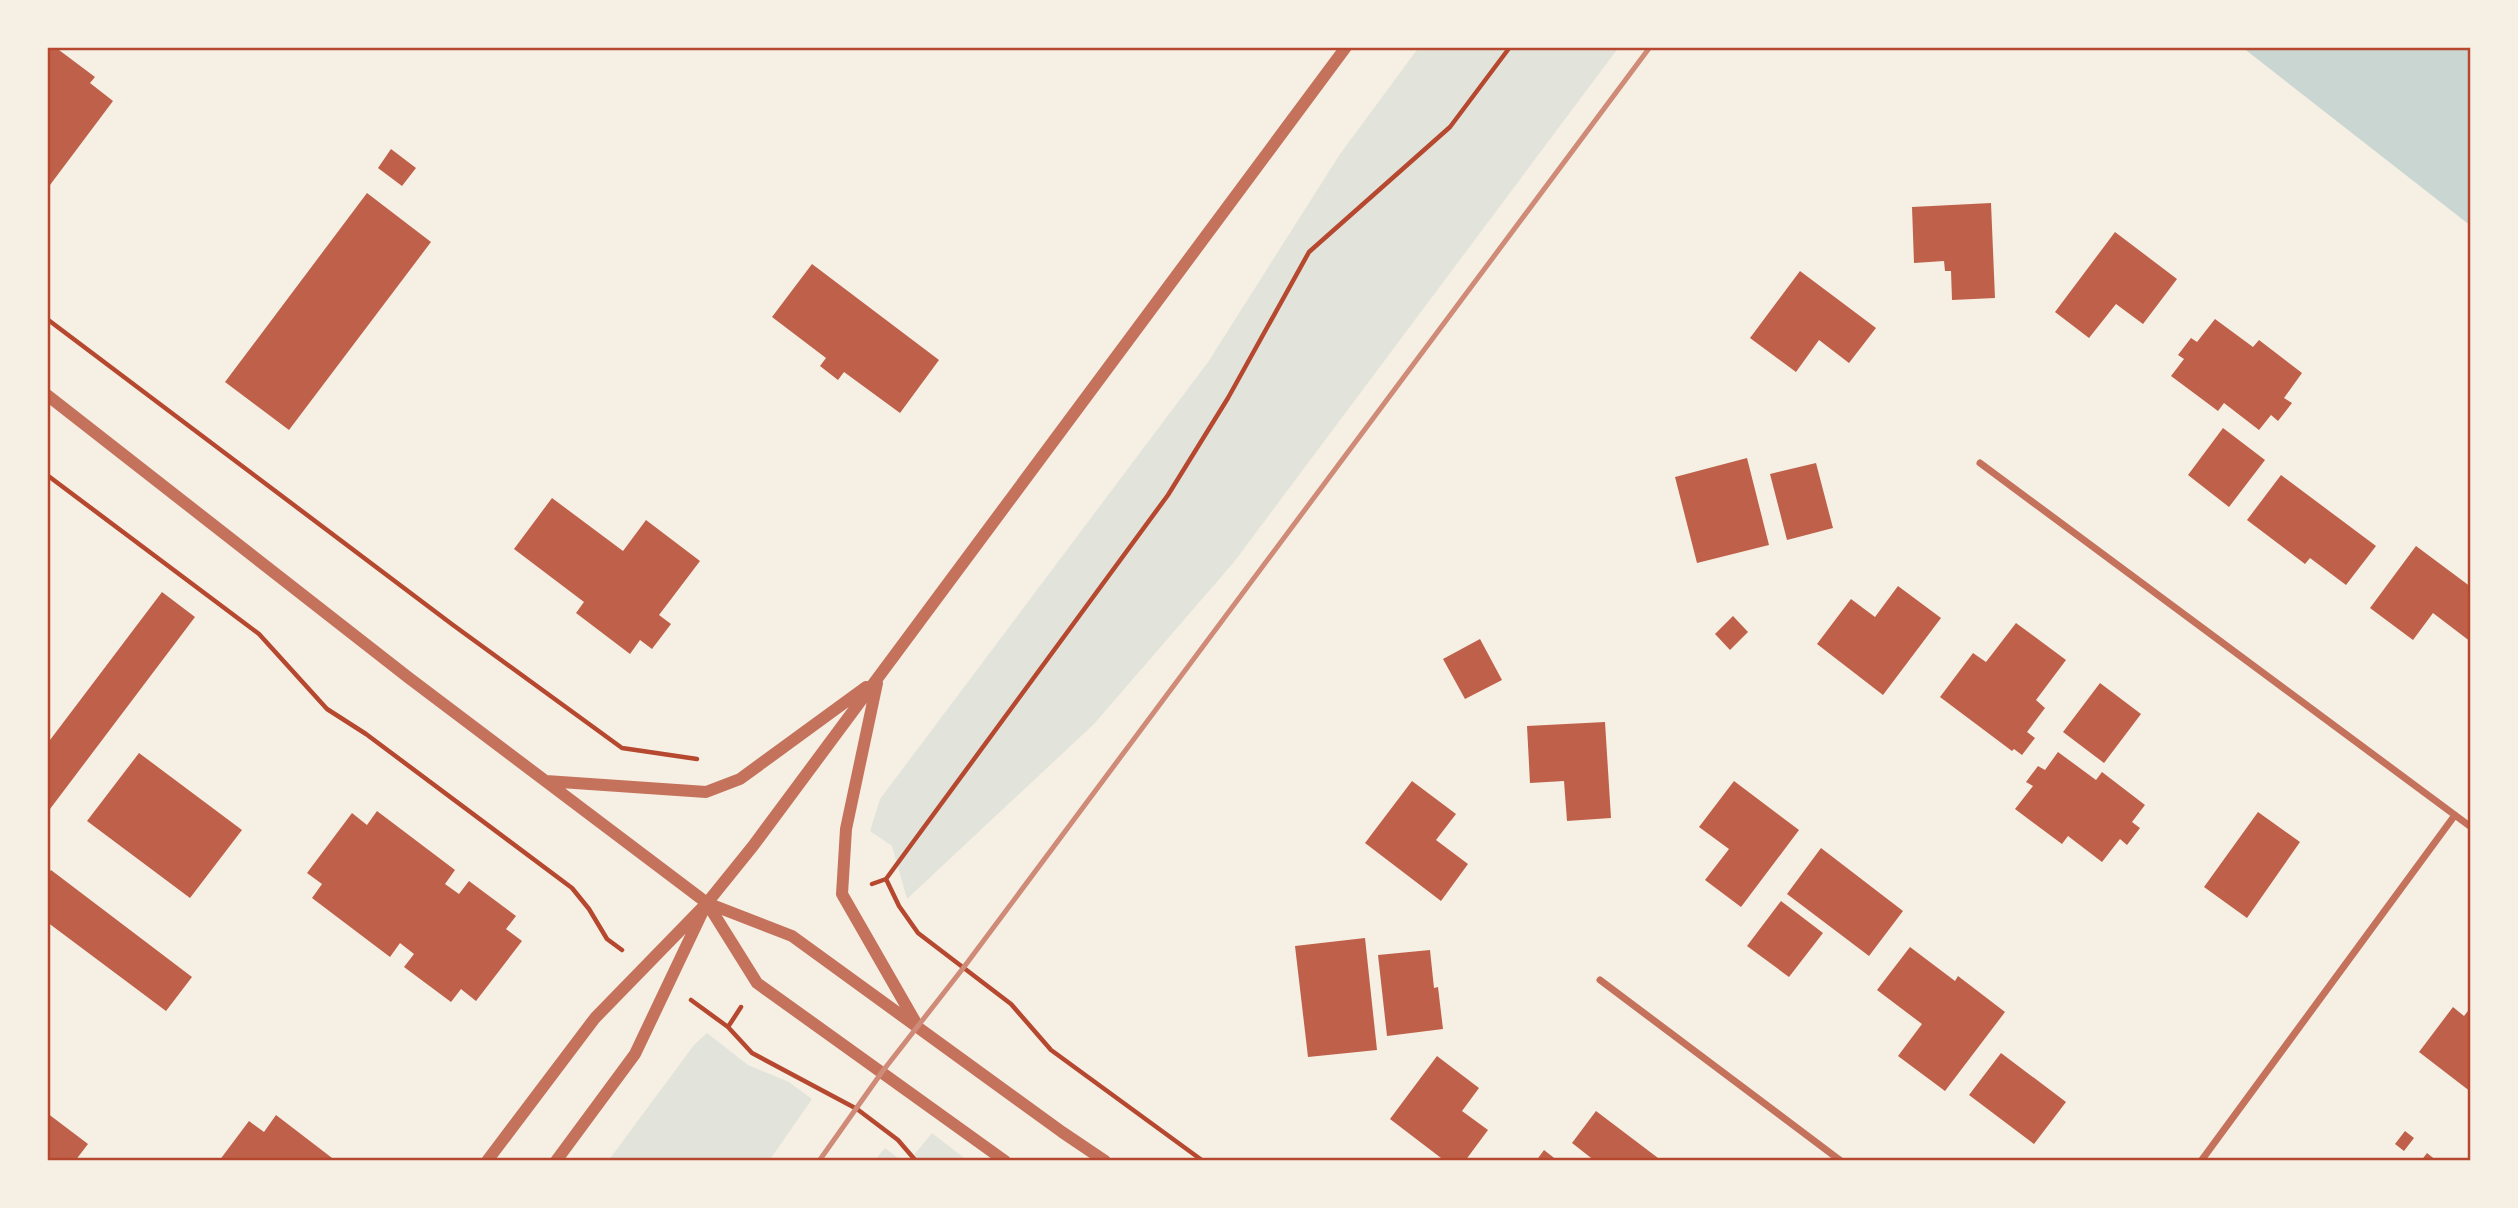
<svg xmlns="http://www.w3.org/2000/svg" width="2518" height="1208" font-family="'Sofia Sans Condensed',sans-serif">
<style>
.green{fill:#e2e4dc}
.water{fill:#c9d6d2}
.building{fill:#bf614a}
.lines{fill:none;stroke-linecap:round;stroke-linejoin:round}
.path{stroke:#b5482f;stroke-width:4.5}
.minor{stroke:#c5725c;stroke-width:7}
.tertiary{stroke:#c5725c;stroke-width:12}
.rail{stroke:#cf8b77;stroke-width:5}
.neatline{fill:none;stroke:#b5482f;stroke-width:2.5}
</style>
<rect width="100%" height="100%" fill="#f6efe4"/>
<path class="green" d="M1419,47H1619L1234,562L1094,724L907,899L892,846L870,831L880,799L1208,362L1340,154Z
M707,1033L748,1065L789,1082L812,1099L769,1161H608L694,1045Z
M932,1133L968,1161H909Z
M885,1148L902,1161H874Z"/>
<path class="water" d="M2242,47H2471V226Z"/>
<path class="building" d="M47,47H55L95,77L90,83L113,101L47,189Z
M391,149L416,168L402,186L378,168Z
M367,193L431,242L289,430L225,382Z
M1991,203L1995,298L1952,300L1951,271H1945L1944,261L1914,263L1912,207Z
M2115,232L2177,279L2143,324L2116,304L2089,338L2055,312Z
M812,264L939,360L900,413L844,372L838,380L820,366L826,358L772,317Z
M1800,271L1876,328L1849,363L1819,340L1796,372L1750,338Z
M2215,319L2253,347L2259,340L2302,373L2284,398L2292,403L2278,421L2271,415L2259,430L2224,403L2218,411L2171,376L2184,359L2178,355L2191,338L2197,342Z
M2223,428L2265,460L2229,507L2188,475Z
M1747,458L1769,545L1697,563L1675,477Z
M1816,463L1833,528L1787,540L1770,474Z
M2281,475L2376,546L2346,585L2310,558L2305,564L2247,520Z
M552,498L623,551L646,520L700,561L659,615L671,624L652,649L640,640L630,654L576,613L584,602L514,549Z
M2416,546L2471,587V642L2433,613L2413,640L2370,608Z
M1898,586L1941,618L1883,695L1817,644L1851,599L1875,617Z
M162,592L195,617L47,813V744Z
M1733,616L1748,632L1730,650L1715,634Z
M2016,623L2066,660L2036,700L2045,708L2027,732L2035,738L2022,755L2014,749L2012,751L1940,697L1973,653L1986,662Z
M1480,639L1502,680L1465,699L1443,659Z
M2100,683L2141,714L2104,763L2063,732Z
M1605,722L1611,818L1567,821L1564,781L1530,783L1527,726Z
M2058,752L2096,780L2102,772L2145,805L2132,822L2140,828L2127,845L2120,839L2102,862L2068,836L2062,844L2015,809L2033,786L2026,782L2038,766L2045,770Z
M139,753L242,830L190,898L87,821Z
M1412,781L1456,814L1436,840L1468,864L1441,901L1365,843Z
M1734,781L1799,830L1741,907L1705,880L1729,849L1699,827Z
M377,811L455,870L445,884L459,894L469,881L516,916L506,929L522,941L476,1001L461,989L451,1002L404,967L414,954L400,943L390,957L312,898L322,884L307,873L352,813L367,825Z
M2258,812L2300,842L2247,918L2204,887Z
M1821,848L1903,911L1869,956L1787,894Z
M51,870L192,977L166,1011L47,922V875Z
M1781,901L1823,933L1789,977L1747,946Z
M1365,938L1377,1050L1308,1057L1295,946Z
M1910,947L1955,981L1958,976L2005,1012L1945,1091L1898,1056L1922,1024L1877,990Z
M1430,950L1434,988L1438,987L1443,1029L1387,1036L1378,955Z
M2453,1007L2464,1016L2471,1007V1092L2419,1052Z
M2001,1053L2066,1102L2034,1144L1969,1095Z
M1437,1056L1479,1088L1462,1111L1488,1130L1465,1161H1445L1390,1119Z
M1596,1111L1662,1161H1595L1572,1143Z
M47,1113L88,1144L75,1161H47Z
M276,1115L336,1161H219L249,1121L264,1132Z
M2405,1131L2414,1138L2404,1151L2395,1144Z
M1544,1150L1558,1161H1536Z
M2427,1153L2437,1161H2421Z"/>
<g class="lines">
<path class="path" d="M47,319L453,625L622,748L697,759
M47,475L259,634L327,709L366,734L572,888L589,909L607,939L622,950
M886,879L899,906L918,933L1011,1004L1051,1050L1203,1161
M872,884L886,879L1168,495L1228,398L1309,252L1450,127L1510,47
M691,1000L728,1027L752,1053L857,1109L898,1140L916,1161
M728,1027L741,1007"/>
<path class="minor" d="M1980,463L2471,827
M1600,980L1841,1161
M2201,1161L2455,815"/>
<path class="tertiary" d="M47,395L409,678L707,903L757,983L1005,1161
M877,683L846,829L842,894L916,1023
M546,781L706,792L740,779L866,687
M707,903L792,936L1062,1132L1105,1161
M487,1161L595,1018L707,903L753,846L1346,47
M556,1161L635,1054L702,913"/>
<path class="rail" d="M819,1161L882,1072L964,967L1650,47"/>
</g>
<rect width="2518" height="1208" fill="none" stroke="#f6efe4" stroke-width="98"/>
<rect x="49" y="49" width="2420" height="1110" class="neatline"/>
</svg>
